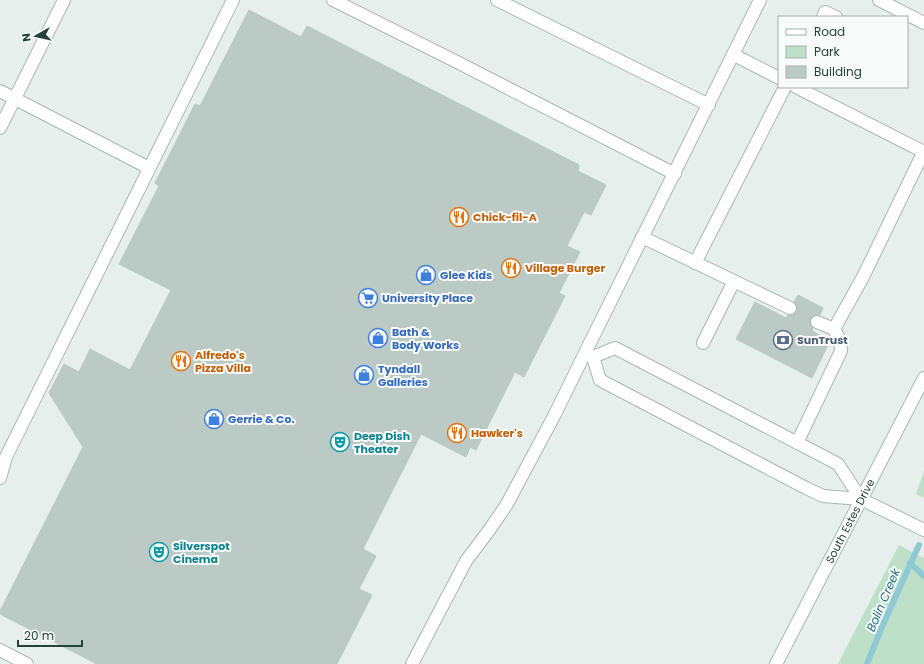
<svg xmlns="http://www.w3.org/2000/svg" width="924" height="664" font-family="Poppins,sans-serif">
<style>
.green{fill:#bfe0c8}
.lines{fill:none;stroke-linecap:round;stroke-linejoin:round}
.stream{stroke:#8ec9d4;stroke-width:6}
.building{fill:#bbcac4;stroke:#b8c9c2}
.service-casing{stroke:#a8b8b2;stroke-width:14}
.secondary-casing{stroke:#a4bbb3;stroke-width:14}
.service{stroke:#fff;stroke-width:12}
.secondary{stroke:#fff;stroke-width:12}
.labels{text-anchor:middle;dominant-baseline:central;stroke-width:4;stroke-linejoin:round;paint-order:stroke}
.food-label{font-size:11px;font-weight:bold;fill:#c56008;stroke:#f7fbf9;text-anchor:start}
.shop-label{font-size:11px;font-weight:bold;fill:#366cbe;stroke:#f7fbf9;text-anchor:start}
.service-label{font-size:11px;font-weight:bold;fill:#4e5e75;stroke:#f7fbf9;text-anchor:start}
.culture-label{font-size:11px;font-weight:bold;fill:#0d838f;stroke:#f7fbf9;text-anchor:start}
.street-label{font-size:11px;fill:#24423a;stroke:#f7fbf9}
.water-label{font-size:12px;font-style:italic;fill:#1c6f80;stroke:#f7fbf9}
</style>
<rect width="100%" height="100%" fill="#e6efeb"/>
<path class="green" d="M924,471V498L916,494Z
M899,545L924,558V664H838Z"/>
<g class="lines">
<path class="stream" d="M910,563L924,576
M867,664L882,627L919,545"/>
</g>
<path class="building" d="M249,10L301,37L307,26L579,165L578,171L606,185L591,215L584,212L567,246L580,252L559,293L565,296L524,377L515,372L476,450L470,447L466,457L421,434L363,549L376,556L359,589L372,595L337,664H97L0,614V611L83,447L49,393L64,364L79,372L90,349L130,370L171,290L119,264L159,186L155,183L195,104L200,106Z
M798,295L823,308L820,315H816L812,316L810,320V323L813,328L812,331L830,341L812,378L736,339L755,302L786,318L788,315L794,314L797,312V307L794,302Z"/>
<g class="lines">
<g class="service-casing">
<path id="service" d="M333,0L457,62L675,174
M497,0L709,105
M879,0L924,23
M823,17L825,12L836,17
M734,55L779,78
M796,87L924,152
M0,91L149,168
M0,128L64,0
M642,237L790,308
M695,263L785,87
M817,322L834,329
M703,343L734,281
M585,353L760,0
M593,357L600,380L806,488L823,496L861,499L924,530
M797,443L841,351L840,340L834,329L863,277L924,151
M0,478L6,457L233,0
M0,650L27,664
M412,664L466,561L490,529L507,504L554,416L585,353L593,357L615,348L838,464L861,499"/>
</g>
<g class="secondary-casing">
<g id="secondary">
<path id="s1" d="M776,664L924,378"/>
</g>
</g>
<use href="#service" class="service"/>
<use href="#secondary" class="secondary"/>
</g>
<defs>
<g id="restaurant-ring" transform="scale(1)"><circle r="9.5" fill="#f7fbf9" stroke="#e8710a" stroke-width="1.5"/><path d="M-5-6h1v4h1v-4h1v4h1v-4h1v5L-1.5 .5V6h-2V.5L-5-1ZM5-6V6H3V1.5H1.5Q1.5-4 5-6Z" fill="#e8710a"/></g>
<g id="shop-ring" transform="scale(1)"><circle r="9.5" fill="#f7fbf9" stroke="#3f7fe0" stroke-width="1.5"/><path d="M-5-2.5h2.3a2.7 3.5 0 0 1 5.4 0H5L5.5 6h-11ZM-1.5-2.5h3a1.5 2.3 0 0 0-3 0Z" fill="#3f7fe0"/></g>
<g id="supermarket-ring" transform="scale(1)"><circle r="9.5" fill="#f7fbf9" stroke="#3f7fe0" stroke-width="1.5"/><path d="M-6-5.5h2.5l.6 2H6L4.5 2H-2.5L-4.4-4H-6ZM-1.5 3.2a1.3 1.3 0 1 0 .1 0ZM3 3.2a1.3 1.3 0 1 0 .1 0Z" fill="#3f7fe0"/></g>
<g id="bank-ring" transform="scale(1)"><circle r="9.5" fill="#f7fbf9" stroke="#5c6f8a" stroke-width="1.5"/><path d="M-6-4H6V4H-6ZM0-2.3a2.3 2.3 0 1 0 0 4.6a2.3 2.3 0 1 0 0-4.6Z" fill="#5c6f8a"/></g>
<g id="theatre-ring" transform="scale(1)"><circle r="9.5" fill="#f7fbf9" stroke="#0f9aa8" stroke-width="1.5"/><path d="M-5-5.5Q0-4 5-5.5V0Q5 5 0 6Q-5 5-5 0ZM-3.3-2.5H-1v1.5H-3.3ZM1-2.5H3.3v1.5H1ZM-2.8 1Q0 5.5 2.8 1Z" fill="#0f9aa8"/></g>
</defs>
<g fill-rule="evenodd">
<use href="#restaurant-ring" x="459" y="217"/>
<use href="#restaurant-ring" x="511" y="268"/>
<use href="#shop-ring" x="426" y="275"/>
<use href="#supermarket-ring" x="368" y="298"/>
<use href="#shop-ring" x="378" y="338"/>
<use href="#bank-ring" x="783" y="340"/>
<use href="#restaurant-ring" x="181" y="361"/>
<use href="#shop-ring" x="364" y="375"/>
<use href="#shop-ring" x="214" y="419"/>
<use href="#restaurant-ring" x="457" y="433"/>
<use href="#theatre-ring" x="340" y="442"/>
<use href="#theatre-ring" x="159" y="552"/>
</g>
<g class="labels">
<g class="food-label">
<text x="473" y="217">Chick-fil-A</text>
<text x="525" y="268">Village Burger</text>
<text x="195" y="355">Alfredo's<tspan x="195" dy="13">Pizza Villa</tspan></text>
<text x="471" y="433">Hawker's</text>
</g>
<g class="shop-label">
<text x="440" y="275">Glee Kids</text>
<text x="382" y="298">University Place</text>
<text x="392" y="332">Bath &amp;<tspan x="392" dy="13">Body Works</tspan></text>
<text x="378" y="369">Tyndall<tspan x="378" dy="13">Galleries</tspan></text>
<text x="228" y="419">Gerrie &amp; Co.</text>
</g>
<g class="service-label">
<text x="797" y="340">SunTrust</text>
</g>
<g class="culture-label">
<text x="354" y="436">Deep Dish<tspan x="354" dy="13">Theater</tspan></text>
<text x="173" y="546">Silverspot<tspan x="173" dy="13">Cinema</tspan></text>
</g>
<g class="street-label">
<text stroke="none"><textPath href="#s1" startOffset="161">South Estes Drive</textPath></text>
</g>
<g class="water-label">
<text transform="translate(883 600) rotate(-67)">Bolin Creek</text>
</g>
</g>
<rect x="778" y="16" width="130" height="72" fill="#f7fbf9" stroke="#a3b1ad"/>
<rect x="786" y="29" width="20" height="6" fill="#ffffff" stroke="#a3b1ad"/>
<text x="814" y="36" font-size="12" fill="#24423a">Road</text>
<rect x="786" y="46" width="20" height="12" fill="#bfe0c8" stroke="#a3b1ad"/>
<text x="814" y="56" font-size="12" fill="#24423a">Park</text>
<rect x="786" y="66" width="20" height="12" fill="#bbcac4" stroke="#a3b1ad"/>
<text x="814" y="76" font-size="12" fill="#24423a">Building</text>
<g transform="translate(36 36) rotate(262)" stroke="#f7fbf9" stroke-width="3" paint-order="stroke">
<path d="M0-3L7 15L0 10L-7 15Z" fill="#24423a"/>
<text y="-6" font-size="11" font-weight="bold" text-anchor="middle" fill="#24423a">N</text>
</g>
<path d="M18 640v6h64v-6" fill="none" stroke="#24423a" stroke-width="2"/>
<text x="24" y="640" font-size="12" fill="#24423a" stroke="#f7fbf9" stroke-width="3" paint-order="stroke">20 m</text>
</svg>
